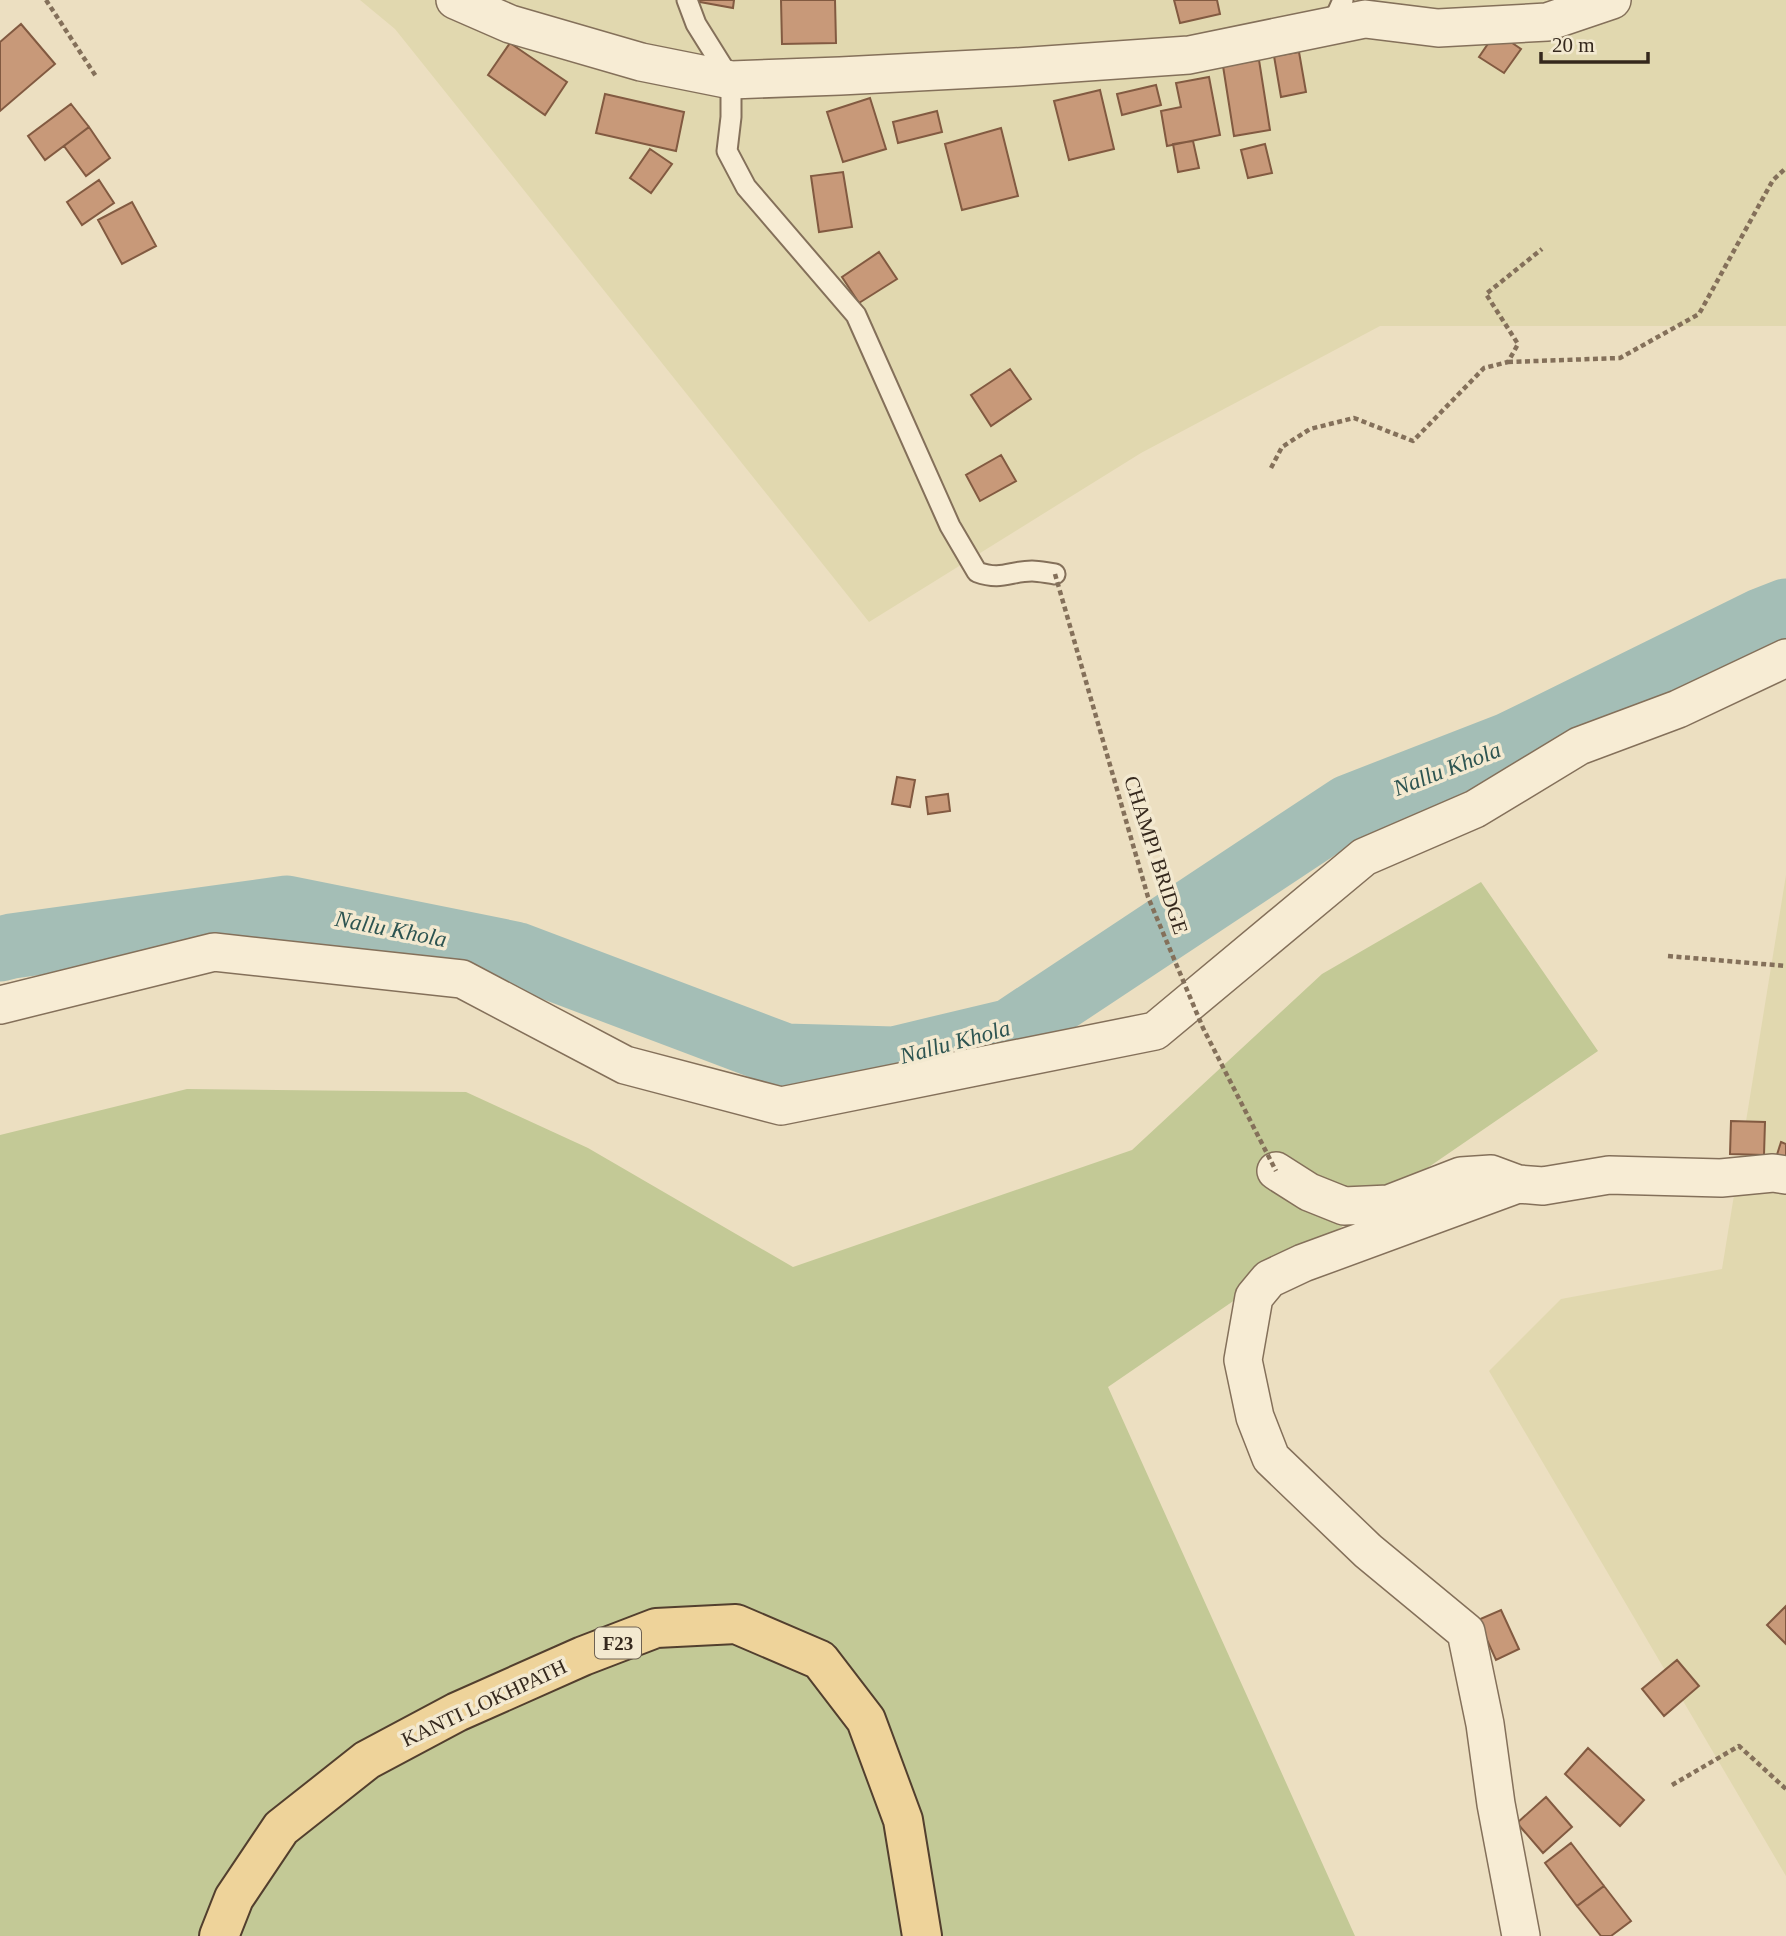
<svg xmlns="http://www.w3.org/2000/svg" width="1786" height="1936" font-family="'Times New Roman',serif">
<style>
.farmland{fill:#e1d8af}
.green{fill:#c3c996}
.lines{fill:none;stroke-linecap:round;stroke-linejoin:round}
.river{stroke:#a4beb6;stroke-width:65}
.building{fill:#c89979;stroke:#825a41;stroke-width:2}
.lane-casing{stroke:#84705a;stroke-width:23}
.street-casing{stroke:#84705a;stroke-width:40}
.primary-casing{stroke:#523f2e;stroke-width:42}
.path{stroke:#84705a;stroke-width:4.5;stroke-dasharray:5 3.5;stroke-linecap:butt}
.lane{stroke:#f7ecd4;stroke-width:19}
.street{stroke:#f7ecd4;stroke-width:37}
.primary{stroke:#eed39a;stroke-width:38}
.path-bridge{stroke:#84705a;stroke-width:4.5;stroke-dasharray:5 3.5;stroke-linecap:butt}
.labels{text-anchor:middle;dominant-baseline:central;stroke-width:7;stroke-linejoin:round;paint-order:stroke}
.shield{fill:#f3e9d0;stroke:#6e6253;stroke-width:2}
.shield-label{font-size:19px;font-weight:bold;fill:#35281d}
.street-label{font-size:21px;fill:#35281d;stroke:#f3e9d0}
.water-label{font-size:23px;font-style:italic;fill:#2d5451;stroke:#f3e9d0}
</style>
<rect width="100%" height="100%" fill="#ecdfc1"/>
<path class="farmland" d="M360,0H1786V326H1380L1141,453L869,622L395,29Z
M1786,875V1876L1489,1371L1561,1299L1722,1269Z"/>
<path class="green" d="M1481,882L1598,1051L1108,1387L1355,1936H0V1135L187,1089L466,1092L588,1148L793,1267L1132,1150L1322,974Z"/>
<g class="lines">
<path class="river" d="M0,949L12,946L287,908L515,954L785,1056L894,1059L1011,1031L1349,807L1511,744L1763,620L1786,611"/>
</g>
<path class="building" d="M689,0H734L733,8Z
M781,0H835L836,43L782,44Z
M1174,0H1217L1220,14L1180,23Z
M21,24L55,64L0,111V42Z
M1496,32L1521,49L1504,73L1479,57Z
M510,43L567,82L545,115L488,75Z
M1299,52L1306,92L1281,97L1274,56Z
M1259,60L1270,130L1234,136L1223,66Z
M1209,77L1220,135L1167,146L1161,111L1181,107L1176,83Z
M1156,85L1161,105L1122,115L1117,94Z
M1100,90L1114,149L1069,160L1054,101Z
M605,94L684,112L676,151L596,133Z
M870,98L886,149L843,162L827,112Z
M71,104L89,127L45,160L28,136Z
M937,111L942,132L898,143L893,122Z
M89,127L110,158L86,176L64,146Z
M1001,128L1018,196L962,210L945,144Z
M1193,141L1199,168L1178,172L1173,144Z
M1265,144L1272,173L1248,178L1241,150Z
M650,149L672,164L651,193L630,178Z
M843,172L852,227L819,232L811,176Z
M99,180L114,203L82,225L67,202Z
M132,202L156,246L122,264L98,220Z
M879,252L897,279L859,303L842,277Z
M1010,369L1031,399L991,426L971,395Z
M1001,455L1016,481L980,501L966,475Z
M897,777L915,780L910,807L892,804Z
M948,794L950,811L928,814L926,797Z
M1731,1121L1765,1122L1764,1155L1730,1154Z
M1781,1142L1786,1144V1164L1775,1161Z
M1786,1606V1644L1767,1625Z
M1501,1610L1519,1649L1496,1660L1478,1620Z
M1677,1660L1699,1686L1664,1716L1642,1689Z
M1588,1748L1644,1800L1620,1826L1565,1774Z
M1546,1797L1572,1827L1543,1853L1517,1823Z
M1571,1843L1604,1886L1577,1906L1545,1863Z
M1604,1886L1631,1921L1611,1936H1601L1577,1906Z"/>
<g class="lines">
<g class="lane-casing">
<path id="lane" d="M687,0L696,24L731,80V117L727,151L746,187L856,315L950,526L977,572C1002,581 1010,571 1032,571C1039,571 1047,573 1055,574
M1331,27L1343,0"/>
</g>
<g class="street-casing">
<path id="street" d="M455,0L510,24L641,62L731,80L840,76L1015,67L1189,55L1365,19L1438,28L1547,22L1612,0
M0,1005L214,952L462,979L625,1065L781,1106L1155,1031L1364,857L1475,809L1579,746L1678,709L1786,658
M1276,1171L1309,1192L1344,1206L1389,1204L1461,1176L1491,1174L1518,1184L1543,1186L1609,1175L1721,1178L1773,1173L1786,1175
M1518,1184L1303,1263L1269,1279L1254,1297L1243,1360L1255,1417L1271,1458L1368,1551L1466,1632L1485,1724L1496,1804L1521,1936"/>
</g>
<g class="primary-casing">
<path id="primary" d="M219,1936L234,1898L281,1828L367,1760L457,1712L583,1656L656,1628L736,1624L820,1660L866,1720L903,1820L922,1936"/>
</g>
<path class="path" d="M46,0L97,78
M1508,362L1620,358L1699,314L1773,180L1786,168
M1271,468L1282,447L1310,429L1354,418L1413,441L1484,368L1508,362L1518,344L1486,294L1542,249
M1668,956L1786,966
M1672,1785L1739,1746L1786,1789"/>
<use href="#lane" class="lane"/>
<use href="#street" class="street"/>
<use href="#primary" class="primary"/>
<path class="path-bridge" d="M1055,574L1148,897L1203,1028L1276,1171"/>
</g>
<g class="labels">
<rect class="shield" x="595" y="1627.5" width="46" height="31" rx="5"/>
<g class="shield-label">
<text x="618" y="1643">F23</text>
</g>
<g class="street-label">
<text transform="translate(1156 855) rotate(72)">CHAMPI BRIDGE</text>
<text transform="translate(484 1703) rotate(-25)">KANTI LOKHPATH</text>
</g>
<g class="water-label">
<text transform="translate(1447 769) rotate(-21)">Nallu Khola</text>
<text transform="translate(391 929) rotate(11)">Nallu Khola</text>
<text transform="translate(955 1042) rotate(-15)">Nallu Khola</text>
</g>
</g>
<path d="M1541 52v10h107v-10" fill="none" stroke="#35281d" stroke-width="3.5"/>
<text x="1552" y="52" font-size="21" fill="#35281d" stroke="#f3e9d0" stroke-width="5" paint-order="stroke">20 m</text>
</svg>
